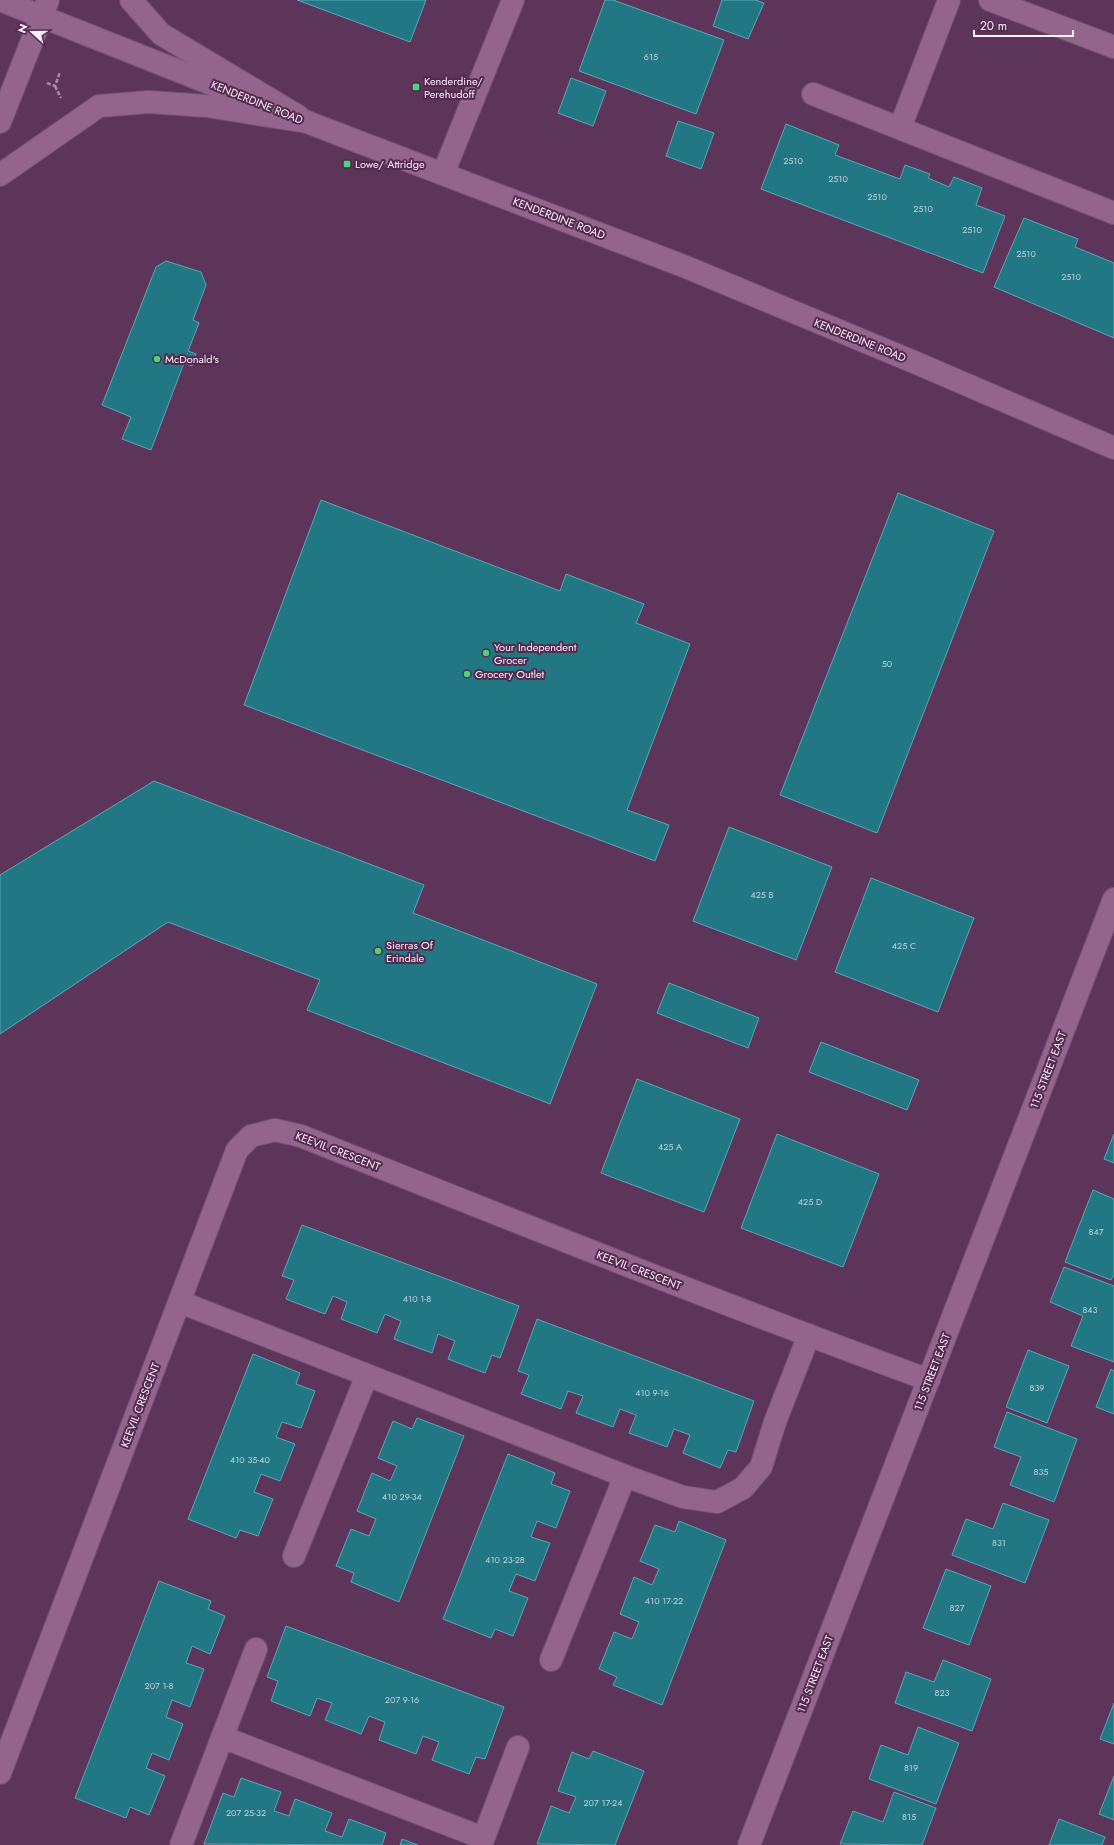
<svg xmlns="http://www.w3.org/2000/svg" width="1114" height="1845" font-family="Jost,sans-serif">
<style>
.building{fill:#227785;stroke:#59a8b7}
.lines{fill:none;stroke-linecap:round;stroke-linejoin:round}
.minor-casing{stroke:#73526f;stroke-width:24}
.tertiary-casing{stroke:#73526f;stroke-width:24}
.secondary-casing{stroke:#73526f;stroke-width:24}
.path{stroke:#aa8da7;stroke-width:2.5;stroke-dasharray:4 2;stroke-linecap:butt}
.minor{stroke:#93658d;stroke-width:22}
.tertiary{stroke:#93658d;stroke-width:22}
.secondary{stroke:#93658d;stroke-width:22}
.poi-dot{fill:#47d779;stroke:#532a4f;stroke-width:1.5}
.labels{text-anchor:middle;dominant-baseline:central;stroke-width:4;stroke-linejoin:round;paint-order:stroke}
.number-label{font-size:9px;fill:#c8d1de}
.poi-label{font-size:11px;fill:#ffeffc;stroke:#532a4f;text-anchor:start}
.street-label{font-size:11px;fill:#ffeffc;stroke:#532a4f}
</style>
<rect width="100%" height="100%" fill="#5e355a"/>
<path class="building" d="M297,0H426L410,42Z
M605,0H613L724,40L696,114L579,71Z
M722,0H755L764,3L748,39L713,26Z
M571,78L606,91L593,126L558,113Z
M678,121L714,133L701,169L666,156Z
M786,124L839,145L835,155L900,179L905,165L930,174L928,178L949,187L954,177L982,188L976,205L1005,216L983,273L761,189Z
M1024,218L1078,239L1075,247L1114,263V338L994,287Z
M166,261L201,272L206,285L193,320L199,323L188,351L196,354L192,366L184,363L151,450L122,439L131,417L102,405L156,267Z
M898,493L994,531L877,833L780,795Z
M321,500L560,591L566,574L644,604L636,623L690,644L627,810L669,825L655,861L244,705Z
M154,781L424,885L413,913L597,984L550,1104L307,1010L320,980L168,922L0,1034V875Z
M729,827L832,867L796,960L693,921Z
M871,878L974,918L938,1012L835,972Z
M669,983L759,1018L748,1048L657,1013Z
M821,1042L919,1080L907,1110L809,1072Z
M637,1079L740,1119L704,1212L601,1173Z
M777,1134L879,1174L843,1267L741,1228Z
M1114,1134V1163L1104,1159Z
M1093,1190L1114,1199V1274L1111,1280L1065,1262Z
M302,1225L519,1306L500,1358L492,1355L485,1373L448,1359L455,1341L438,1334L432,1353L394,1339L401,1321L385,1314L377,1333L341,1319L347,1302L333,1296L325,1314L286,1299L294,1280L282,1276Z
M1064,1267L1114,1286V1362L1071,1346L1083,1316L1050,1302Z
M537,1319L754,1401L736,1452L728,1450L720,1468L683,1453L690,1435L674,1429L667,1447L629,1433L636,1415L620,1409L613,1427L576,1413L583,1396L568,1391L561,1409L521,1394L529,1375L518,1371Z
M1028,1350L1069,1366L1047,1423L1006,1407Z
M253,1354L300,1373L296,1384L315,1391L301,1428L282,1422L276,1437L295,1444L280,1481L261,1474L254,1492L273,1499L258,1536L240,1530L236,1538L188,1519Z
M1111,1369L1114,1371V1414L1096,1407Z
M1007,1412L1077,1439L1054,1502L1010,1485L1021,1457L994,1447Z
M417,1418L464,1436L399,1602L351,1582L354,1573L336,1566L351,1529L369,1536L376,1519L357,1511L372,1473L390,1481L397,1466L378,1458L393,1421L412,1429Z
M508,1454L555,1473L551,1484L570,1491L556,1528L537,1521L531,1537L550,1543L535,1581L516,1574L509,1591L528,1598L513,1636L495,1629L491,1638L443,1619Z
M1003,1503L1049,1520L1025,1583L952,1555L966,1519L993,1529Z
M679,1521L726,1540L662,1705L613,1685L617,1677L599,1669L614,1632L632,1639L639,1622L620,1614L634,1577L652,1585L659,1569L640,1561L655,1525L675,1532Z
M946,1569L991,1586L969,1645L923,1628Z
M159,1581L211,1601L208,1609L225,1616L210,1654L192,1646L186,1663L204,1669L190,1707L172,1700L166,1717L183,1724L169,1760L152,1753L146,1768L165,1776L149,1815L130,1807L126,1818L75,1798Z
M286,1626L504,1707L485,1759L476,1757L469,1774L432,1760L439,1742L423,1736L416,1754L379,1740L385,1722L369,1716L361,1734L325,1720L332,1703L317,1698L310,1716L271,1701L278,1681L267,1677Z
M943,1660L991,1679L972,1731L895,1703L906,1672L934,1682Z
M1114,1703V1744L1100,1739Z
M918,1727L959,1743L936,1804L869,1779L881,1745L908,1755Z
M593,1751L644,1771L615,1845L537,1844L551,1806L569,1813L576,1797L558,1791L572,1752L589,1759Z
M1114,1776V1820L1099,1814Z
M241,1778L281,1792L274,1811L289,1816L295,1799L332,1813L325,1831L342,1837L349,1819L386,1833L382,1845L204,1844L223,1793L234,1797Z
M894,1792L936,1808L922,1845L840,1844L853,1811L883,1822Z
M1059,1819L1105,1837L1102,1845H1049Z
M402,1839L418,1845H400Z"/>
<g class="lines">
<g class="minor-casing">
<path id="minor" d="M990,0L1114,47
M813,94L1114,213
M900,128L949,0
M443,174L513,0
M180,1302L625,1476L683,1497L717,1502L743,1488L761,1467L775,1422L809,1335
M294,1556L367,1375
M551,1660L625,1476
M222,1737L483,1838
M0,1773L237,1150L251,1136L275,1130L301,1136C510,1219 718,1303 929,1380
M181,1845L256,1649
M481,1845L518,1747"/>
</g>
<g class="tertiary-casing">
<path id="tertiary" d="M0,0L307,122L686,267L914,362L1114,448
M749,1845L1114,899"/>
</g>
<g class="secondary-casing">
<path id="secondary" d="M131,0L161,34L298,116
M0,122L48,0
M0,175L99,106L149,102L207,106L307,122"/>
</g>
<path class="path" d="M47,83L55,86L60,72
M55,86L61,98"/>
<use href="#minor" class="minor"/>
<use href="#tertiary" class="tertiary"/>
<use href="#secondary" class="secondary"/>
</g>
<g class="poi-dot">
<rect x="412" y="83" width="8" height="8" rx="2"/>
<rect x="343" y="160" width="8" height="8" rx="2"/>
<circle cx="157" cy="359" r="4"/>
<circle cx="486" cy="653" r="4"/>
<circle cx="467" cy="674" r="4"/>
<circle cx="378" cy="951" r="4"/>
</g>
<g class="labels">
<g class="number-label">
<text x="651" y="56">615</text>
<text x="793" y="160">2510</text>
<text x="838" y="178">2510</text>
<text x="877" y="196">2510</text>
<text x="923" y="208">2510</text>
<text x="972" y="229">2510</text>
<text x="1026" y="253">2510</text>
<text x="1071" y="276">2510</text>
<text x="887" y="663">50</text>
<text x="762" y="894">425 B</text>
<text x="904" y="945">425 C</text>
<text x="670" y="1146">425 A</text>
<text x="810" y="1201">425 D</text>
<text x="1096" y="1231">847</text>
<text x="417" y="1298">410 1-8</text>
<text x="1090" y="1309">843</text>
<text x="1037" y="1387">839</text>
<text x="652" y="1392">410 9-16</text>
<text x="250" y="1459">410 35-40</text>
<text x="1041" y="1471">835</text>
<text x="402" y="1496">410 29-34</text>
<text x="999" y="1542">831</text>
<text x="505" y="1559">410 23-28</text>
<text x="664" y="1600">410 17-22</text>
<text x="957" y="1607">827</text>
<text x="159" y="1685">207 1-8</text>
<text x="942" y="1692">823</text>
<text x="402" y="1699">207 9-16</text>
<text x="911" y="1767">819</text>
<text x="603" y="1802">207 17-24</text>
<text x="246" y="1812">207 25-32</text>
<text x="909" y="1816">815</text>
</g>
<g class="poi-label">
<text x="424" y="81">Kenderdine/<tspan x="424" dy="13">Perehudoff</tspan></text>
<text x="355" y="164">Lowe/ Attridge</text>
<text x="165" y="359">McDonald's</text>
<text x="494" y="647">Your Independent<tspan x="494" dy="13">Grocer</tspan></text>
<text x="475" y="674">Grocery Outlet</text>
<text x="386" y="945">Sierras Of<tspan x="386" dy="13">Erindale</tspan></text>
</g>
<g class="street-label">
<text transform="translate(257 102) rotate(22)">KENDERDINE ROAD</text>
<text transform="translate(559 218) rotate(21)">KENDERDINE ROAD</text>
<text transform="translate(860 340) rotate(22)">KENDERDINE ROAD</text>
<text transform="translate(1048 1070) rotate(-69)">115 STREET EAST</text>
<text transform="translate(338 1151) rotate(21)">KEEVIL CRESCENT</text>
<text transform="translate(639 1270) rotate(21)">KEEVIL CRESCENT</text>
<text transform="translate(932 1372) rotate(-69)">115 STREET EAST</text>
<text transform="translate(140 1405) rotate(-69)">KEEVIL CRESCENT</text>
<text transform="translate(815 1674) rotate(-69)">115 STREET EAST</text>
</g>
</g>
<g transform="translate(32 32) rotate(291)" stroke="#532a4f" stroke-width="3" paint-order="stroke">
<path d="M0-3L7 15L0 10L-7 15Z" fill="#ffeffc"/>
<text y="-6" font-size="11" font-weight="bold" text-anchor="middle" fill="#ffeffc">N</text>
</g>
<path d="M974 30v6h99v-6" fill="none" stroke="#ffeffc" stroke-width="2"/>
<text x="980" y="30" font-size="12" fill="#ffeffc" stroke="#532a4f" stroke-width="3" paint-order="stroke">20 m</text>
</svg>
